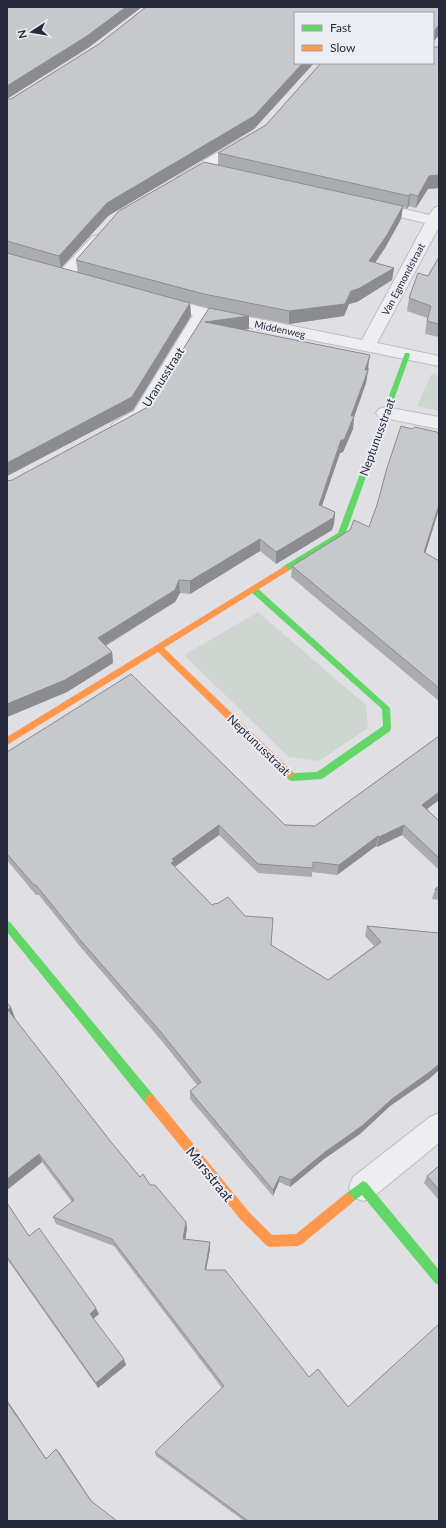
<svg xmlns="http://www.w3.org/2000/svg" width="446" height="1528" font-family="Lato,sans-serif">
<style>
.green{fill:#cdd6cf}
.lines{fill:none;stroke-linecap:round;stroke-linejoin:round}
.street-casing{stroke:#bdbdc2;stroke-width:2}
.street{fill:#eeeef0;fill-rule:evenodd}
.fast{fill:#63d668;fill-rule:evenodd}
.slow{fill:#ff974d;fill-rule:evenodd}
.wall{fill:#abacaf}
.shaded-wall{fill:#8b8c8f}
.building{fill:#c7c8cc;stroke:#8b8c8f}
.labels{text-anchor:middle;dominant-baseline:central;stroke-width:4;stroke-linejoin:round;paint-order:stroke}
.far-street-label{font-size:10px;fill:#272a3b;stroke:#ecedf4}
.street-label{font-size:12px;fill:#272a3b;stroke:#ecedf4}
.near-street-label{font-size:14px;fill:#272a3b;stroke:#ecedf4}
</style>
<rect width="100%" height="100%" fill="#dfdfe4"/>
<path class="green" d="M432,373L439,375V411L417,406Z
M258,612L366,705L368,728L319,761L289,757L184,655Z"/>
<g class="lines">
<g class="street-casing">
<path id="street" d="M243,139L248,140L250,143L248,146L188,182L183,183L178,182L176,179L178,176L238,140Z
M372,201L429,215L434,208L439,206V227L377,343L439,356V366L208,319L146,419L126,430L120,432L114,430L111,426L114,422L134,411L193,315L157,306L155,302L157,298L163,297L205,308L362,340L425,223L367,209L364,206L367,203Z
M97,235L102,237L105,240L102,243L70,279L64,281L58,279L56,276L58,273L92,237Z
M385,407L439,417V429L379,417L376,413L379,409Z
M439,1113V1143L373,1197L363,1201L353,1197L349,1187L353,1177L430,1117Z"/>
</g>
<use href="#street" class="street"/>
<path class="fast" d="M405,353H409L410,355L345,535L288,571H282L281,569L282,567L338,533Z
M253,586L256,587L390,708L391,728L390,731L322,779L292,781L289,780L284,774L286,771L289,770L294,773L317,772L383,726L382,709L250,591L249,589Z
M7,921L10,922L154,1096L155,1100L154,1104L150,1105L146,1104L7,932Z
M363,1181L367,1183L439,1270V1285L435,1283L362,1195L348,1205L344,1203L342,1199L344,1195Z"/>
<path class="slow" d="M285,566L288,567L289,569L288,571L164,648L292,771L294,774L292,777H286L158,652L7,745V737Z
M150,1095L154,1096L249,1212L272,1235L296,1234L344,1195L348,1193L352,1195L354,1199L352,1203L302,1244L298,1246L270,1247L266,1245L241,1220L146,1104L145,1100L146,1096Z"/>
</g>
<path class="wall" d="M146,7H439V35L433,42V13H295V63H314L254,129L108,216L61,268L78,273L76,260L119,211L204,162L218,165V153L266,125L321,63H433V47H439V188L428,189L416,208L409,206L407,209L403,207L401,219L385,248L375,263L394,268L392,280L357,302L349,304L344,316L289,324L204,307L145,291L190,303L191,316L133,410L7,476V253L35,261L7,253V99H11L99,44Z
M439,257V337L425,334L427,318L407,311L409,298L428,276Z
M209,308L249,329L243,330L369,368L366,383L354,417L353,429L343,452L340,453L322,506L335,512L334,524L332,530L276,564L260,551L190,594L180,593L175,602L106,646L112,652L113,663L67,692L7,717V481L12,480L146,408Z
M439,509L425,553L439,561V701L291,577L292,566L369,527Z
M439,736V800L427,809L439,821V870L402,835L377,847L376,846L337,875L312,872V877L258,873L219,835L175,867L212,905L217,904L271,945L328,980L374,946L365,936L367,926L439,933V1070L429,1079L390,1106L360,1134L324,1159L290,1187L279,1182L273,1196L190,1099V1091L197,1085L161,1040L83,950L39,895H36L7,860V752L285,825L315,826Z
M439,886V900L432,899L435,889Z
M7,1001L15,1018H14L111,1142L140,1177L150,1185L186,1222L187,1229L185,1239L210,1242V1249L206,1270L309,1377L439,1521H244L156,1456L155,1452L222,1388L114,1246L56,1224L53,1217L72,1202L42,1162L7,1190Z
M439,1166V1200L424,1183L427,1176Z
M7,1203L29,1236L99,1314L93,1319L126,1365L98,1388L7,1259Z"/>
<path class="shaded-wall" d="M126,7H142L88,48L7,99V86Z
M439,25V35L433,42V32Z
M303,63H314L254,129L108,216L61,268L59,256L107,203Z
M439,175V188L428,189L416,208L418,196L429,176Z
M410,194L409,206L407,209L409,196Z
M403,206L401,219L385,248L367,274L369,261Z
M394,268L392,280L357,302L349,304L344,316L289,324V311L351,291Z
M190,303L191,316L133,410L7,476V463Z
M249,316V329L205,335V322Z
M370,355L366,383L354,417L353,429L343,452L340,453L318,517L319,505L341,440L351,416Z
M439,505V509L422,564L424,552Z
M335,512L334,524L332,530L276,564V552Z
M260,539V551L190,594V581Z
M179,580L180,593L175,602L99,649L98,638Z
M112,652L113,663L67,692L7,717V704Z
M439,792V800L419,815L422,805Z
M219,825V835L174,867L171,863L172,859Z
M404,825L402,835L377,847L379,837Z
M378,836L376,846L337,875L339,865Z
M11,1007L15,1018L11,1020L8,1010Z
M439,1064V1070L429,1079L390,1106L360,1134L324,1159L290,1187L291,1180L325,1152L392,1099Z
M39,1154L42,1162L7,1190V1179Z
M280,1176L279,1182L273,1196V1190Z
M186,1222L187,1229L184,1247L183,1239Z
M210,1242V1249L205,1276V1270Z
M96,1308L99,1314L92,1320L90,1314Z
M124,1359L126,1365L98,1388L96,1383Z
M7,1400L49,1463L46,1459L7,1402Z
M56,1449L59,1452L93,1503L91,1501Z"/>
<path class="building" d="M7,7H126L87,36L7,86Z
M146,7H439V25L433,32V13H295V63H303L254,116L107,203L59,256L7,241V99H11L99,44Z
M433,47H439V175L429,176L418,196L410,194L409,196L218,153L266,125L321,63H433Z
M204,162L403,206L387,235L369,261L394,268L358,289L351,291L345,304L289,311L204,294L76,260L119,211Z
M7,253L190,303L132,397L7,463Z
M439,257V324L427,321L431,306L409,298L418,273L428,276Z
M209,308L249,316L205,322L370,355L365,370H368L351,416H354L344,440H341L319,505L335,512L333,518L276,552L260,539L190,581L179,580L175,590L98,638L112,652L65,680L7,704V481L12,480L146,408Z
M401,426L412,429L415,427L437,432L439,435V505L424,552L439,561V688L292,566L350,530L354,520L369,527L377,505L387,468Z
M131,674L285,825L315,826L439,736V792L422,805L439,821V858L404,825L379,837L378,836L339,865L313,862V868L258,864L219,825L172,859L174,861L171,863L212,905L216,903L217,904L228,897L245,916L273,918L271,945L328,980L381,942L367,926L439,933V1064L431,1071L392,1099L362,1126L325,1152L291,1180L280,1176L273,1190L190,1091L201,1082L160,1031L81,941L36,885H34L7,854V752Z
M439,886V890L435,889Z
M7,1003L11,1007L8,1010L111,1142L140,1177L143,1174L150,1185H155L186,1222L183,1239L210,1242L205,1270H225L309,1377L318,1369L348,1407L439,1324V1521H248L155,1452L224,1386L112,1239L53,1217L74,1200L39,1154L7,1179Z
M439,1166V1190L427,1176Z
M7,1203L29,1236L39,1228L96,1308L90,1314L124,1359L96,1383L7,1257Z
M7,1402L46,1459L56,1449L91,1501L117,1521H7Z"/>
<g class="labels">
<g class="far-street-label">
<text transform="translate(403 279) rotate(-62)">Van Egmondstraat</text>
<text transform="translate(280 329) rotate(12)">Middenweg</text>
</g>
<g class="street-label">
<text transform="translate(163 377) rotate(-58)">Uranusstraat</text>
<text transform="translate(377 437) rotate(-70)">Neptunusstraat</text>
<text transform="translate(259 745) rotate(44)">Neptunusstraat</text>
</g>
<g class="near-street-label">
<text transform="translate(210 1174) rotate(51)">Marsstraat</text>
</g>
</g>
<rect width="446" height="1528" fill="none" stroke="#272a3b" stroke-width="16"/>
<rect x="294" y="12" width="140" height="52" fill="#ecedf4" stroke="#9d9faa"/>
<rect x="302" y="25" width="20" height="6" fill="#63d668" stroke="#9d9faa"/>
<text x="330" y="32" font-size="12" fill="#272a3b">Fast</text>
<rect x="302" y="45" width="20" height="6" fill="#ff974d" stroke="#9d9faa"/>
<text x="330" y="52" font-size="12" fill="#272a3b">Slow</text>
<g transform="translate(32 32) rotate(258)" stroke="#ecedf4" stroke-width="3" paint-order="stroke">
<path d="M0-3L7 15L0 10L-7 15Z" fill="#272a3b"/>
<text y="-6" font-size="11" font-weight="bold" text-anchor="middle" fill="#272a3b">N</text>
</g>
</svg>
